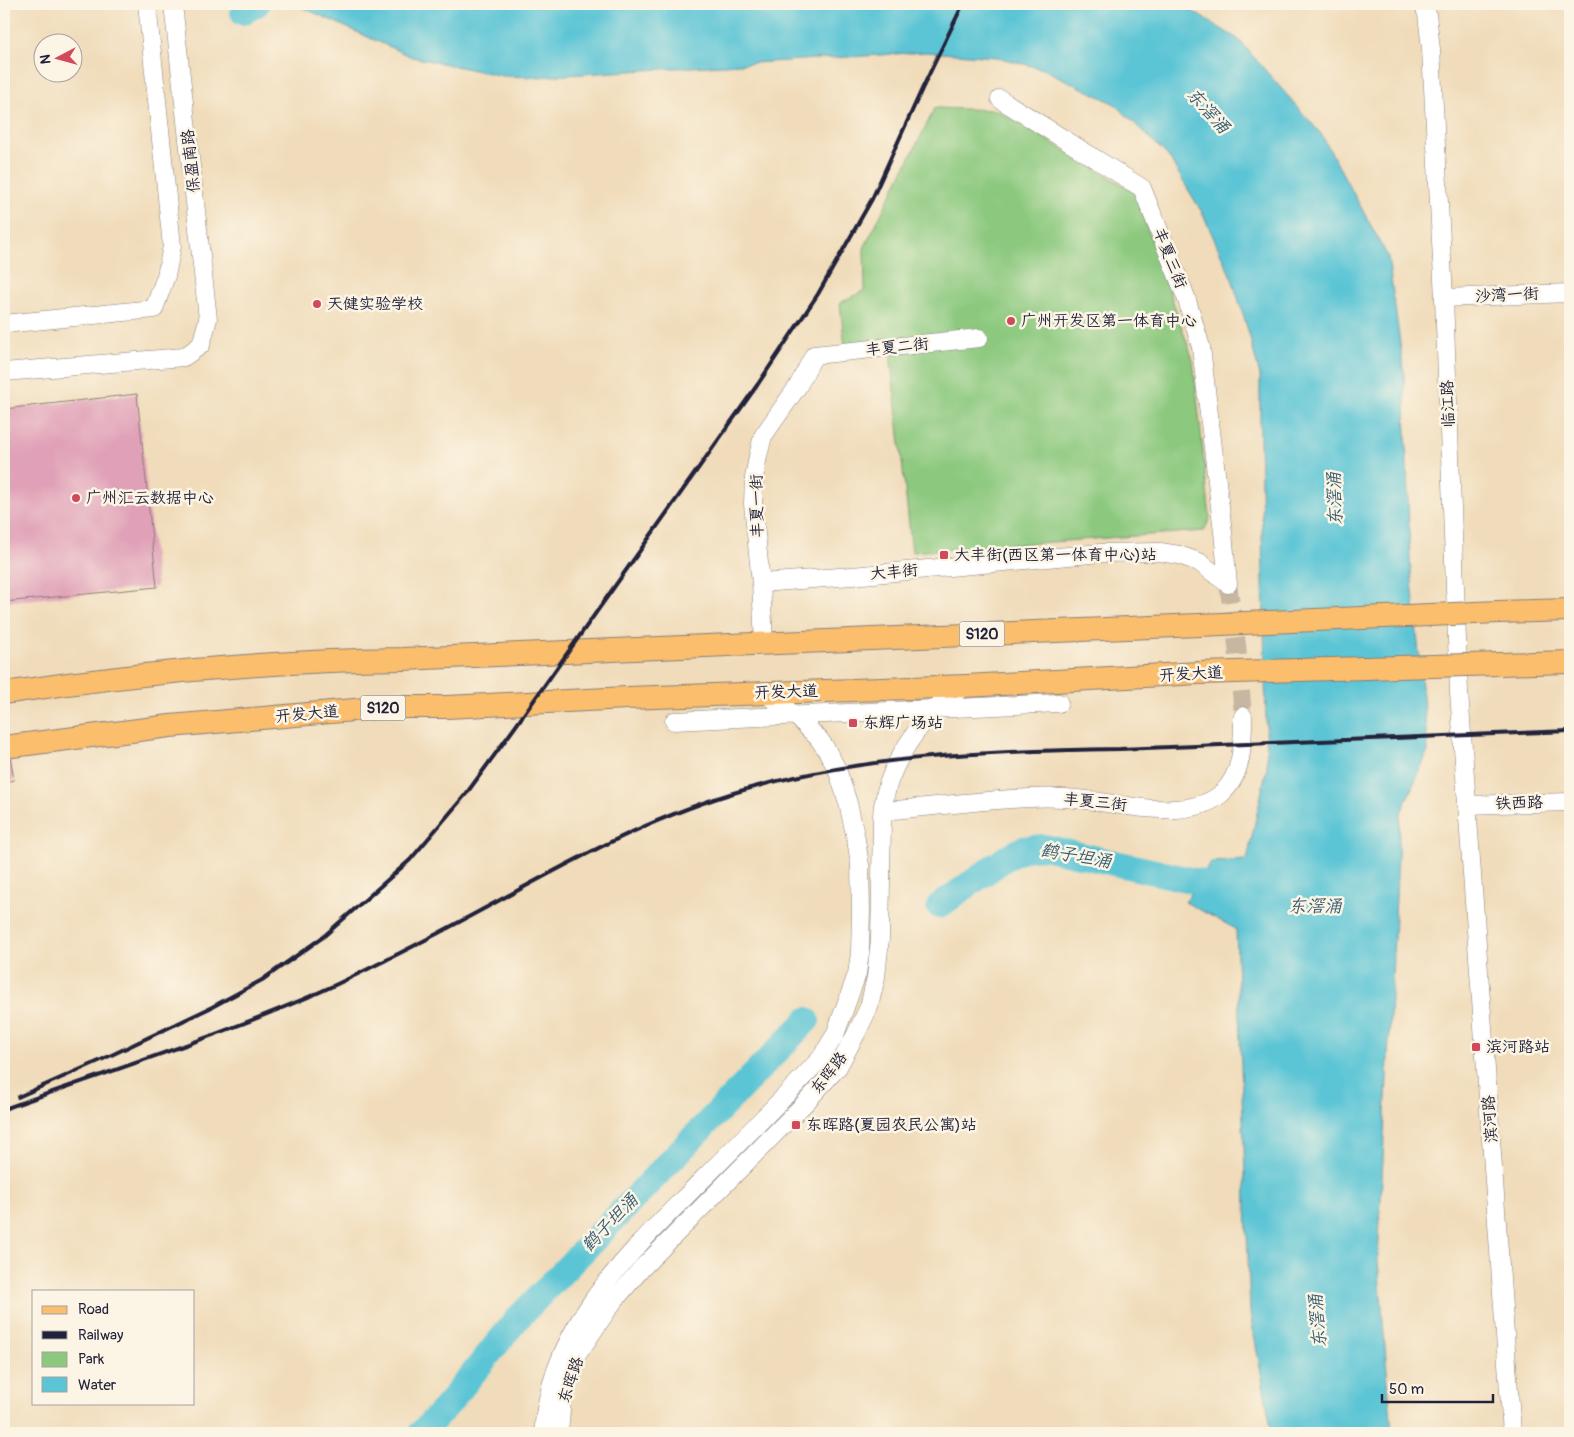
<svg xmlns="http://www.w3.org/2000/svg" width="1574" height="1437" font-family="Pangolin,'LXGW WenKai TC',sans-serif">
<style>
.green{fill:#8cc97f;stroke:#57765d}
.water{fill:#5bc5d5;stroke:#3e7488}
.lines{fill:none;stroke-linecap:round;stroke-linejoin:round}
.river{stroke:#5bc5d5;stroke-width:26}
.building{fill:#e0a0b7}
.minor-tunnel{stroke:#c7b7a1;stroke-width:18;stroke-dasharray:18 9;stroke-linecap:butt}
.minor-casing{stroke:#897f7a;stroke-width:19}
.major-casing{stroke:#897f7a;stroke-width:24}
.minor{stroke:#fff;stroke-width:18}
.major{stroke:#fabe6d;stroke-width:22}
.rail{stroke:#22223b;stroke-width:4}
.major-bridge-casing{stroke:#897f7a;stroke-width:24;stroke-linecap:butt}
.major-bridge{stroke:#fabe6d;stroke-width:22}
.poi-dot{fill:#d1495b;stroke:#fcf5e5;stroke-width:2}
.labels{text-anchor:middle;dominant-baseline:central;stroke-width:5;stroke-linejoin:round;paint-order:stroke}
.shield{fill:#fcf5e5;stroke:#63616e;stroke-width:1}
.shield-label{font-size:15px;font-weight:bold;fill:#22223b}
.street-label{font-size:16px;fill:#22223b;stroke:#fcf5e5}
.poi-label{font-size:16px;fill:#22223b;stroke:#fcf5e5;text-anchor:start}
.water-label{font-size:18px;font-style:italic;fill:#365b71;stroke:#fcf5e5}
</style>
<rect width="100%" height="100%" fill="#fcf5e5"/>
<filter id="ink" filterUnits="userSpaceOnUse"><feTurbulence type="fractalNoise" baseFrequency=".02" numOctaves="2"/><feDisplacementMap in="SourceGraphic" scale="10" xChannelSelector="R" yChannelSelector="G"/><feConvolveMatrix kernelMatrix="1 2 1 2 8 2 1 2 1" color-interpolation-filters="sRGB"/></filter>
<filter id="wash" filterUnits="userSpaceOnUse"><feTurbulence type="fractalNoise" baseFrequency=".0096" numOctaves="4" result="noise"/><feDisplacementMap in="SourceGraphic" scale="20" xChannelSelector="R" yChannelSelector="G"/><feGaussianBlur stdDeviation="1.12" result="paint"/><feColorMatrix in="noise" values="0 0 0 0 0 0 0 0 0 0 0 0 0 0 0 0 0 1.4 0 .05"/><feComposite in="paint" operator="in"/></filter>
<g filter="url(#wash)">
<rect width="100%" height="100%" fill="#f0dcba"/>
<path class="green" d="M935,108L997,110L1135,192L1193,360L1210,518L1204,531L912,552L890,353L846,356L840,303L865,290L864,248Z"/>
<path class="water" d="M295,4H1180L1238,39L1321,134L1388,257L1404,372L1410,559L1428,751L1400,815L1378,1260L1392,1433H1272L1250,1313L1236,929L1185,902L1211,862L1247,860L1267,767L1260,436V376L1248,330L1232,279L1203,214L1168,156L1115,104L1043,69L997,57L926,52L536,77L503,76L412,57Z"/>
<g class="lines">
<path class="river" d="M243,12L257,4
M939,906L1006,858L1023,849L1044,847L1199,882
M421,1433L445,1408L518,1318L807,1020"/>
</g>
<g id="blocks">
<path class="building" d="M137,394L157,587L4,602V409Z
M6,732L14,780L4,782V733Z"/>
</g>
</g>
<g filter="url(#ink)">
<use href="#blocks" fill-opacity="0" stroke="#897f7a" stroke-width="1"/>
<g class="lines">
<path class="minor-tunnel" d="M1228,584L1237,645L1243,716"/>
<g class="minor-casing">
<path id="minor" d="M1423,4L1427,14L1431,49L1438,184L1444,298L1459,692L1512,1433
M1000,99L1142,188L1186,297L1201,347L1223,532L1228,584
M1444,298L1570,293
M4,324L154,309L166,276L172,246L147,4
M4,372L184,357L201,345L208,319L173,4
M761,583L852,576L1101,553L1160,552L1179,555L1199,562L1228,584
M764,643L761,583L753,504L754,478L758,456L763,436L798,386L814,355L979,338
M674,721L1059,703
M1467,805L1570,802
M883,811C932,807 981,800 1030,798C1049,797 1069,798 1087,800C1125,805 1189,821 1221,794C1243,775 1243,742 1243,716
M543,1433C550,1325 628,1255 699,1183C740,1142 781,1101 821,1058L835,1035L857,974L860,953L861,911L860,865L856,839L848,803L837,769L826,749L819,739L797,717L765,693
M559,1433L562,1400L568,1377L577,1355L613,1302L642,1268L806,1102L838,1067L856,1034L869,1007L876,977L880,939L882,820C882,814 882,807 884,801C890,764 918,724 946,699C952,694 959,690 966,686"/>
</g>
<g class="major-casing">
<path id="major" d="M1498,612L1570,610
M1500,664L1570,662
M4,693C135,673 269,661 402,659L1199,625
M4,747L170,726L388,707H447L627,698L966,686L1199,673"/>
</g>
<use href="#minor" class="minor"/>
<use href="#major" class="major"/>
<path class="rail" d="M18,1097L99,1061L212,1007L262,980L323,937L410,860L466,794L515,727L758,384L818,294L872,199L922,89L963,4
M4,1109C105,1073 207,1040 306,998C335,986 364,971 392,957C504,902 610,831 730,794C856,755 989,751 1120,749L1570,731"/>
<g class="major-bridge-casing">
<path id="major-bridge" d="M1199,625L1498,612
M1199,673L1500,664"/>
</g>
<use href="#major-bridge" class="major-bridge"/>
</g>
</g>
<g class="poi-dot">
<circle cx="317" cy="304" r="5"/>
<circle cx="1011" cy="321" r="5"/>
<circle cx="76" cy="498" r="5"/>
<rect x="939" y="550" width="10" height="10" rx="2.5"/>
<rect x="848" y="718" width="10" height="10" rx="2.5"/>
<rect x="1471" y="1042" width="10" height="10" rx="2.5"/>
<rect x="791" y="1120" width="10" height="10" rx="2.5"/>
</g>
<g class="labels">
<g class="shield">
<rect x="959.5" y="621.5" width="45" height="25" rx="4"/>
<rect x="360.5" y="695.5" width="45" height="25" rx="4"/>
</g>
<g class="shield-label">
<text x="982" y="634">S120</text>
<text x="383" y="708">S120</text>
</g>
<g class="street-label">
<text transform="translate(191 161) rotate(-96)">保盈南路</text>
<text transform="translate(1170 258) rotate(68)">丰夏三街</text>
<text transform="translate(1507 295) rotate(-3)">沙湾一街</text>
<text transform="translate(897 347) rotate(-6)">丰夏二街</text>
<text transform="translate(1448 404) rotate(-92)">临江路</text>
<text transform="translate(757 506) rotate(-91)">丰夏一街</text>
<text transform="translate(894 572) rotate(-5)">大丰街</text>
<text transform="translate(1191 674) rotate(-3)">开发大道</text>
<text transform="translate(786 692) rotate(-2)">开发大道</text>
<text transform="translate(307 714) rotate(-5)">开发大道</text>
<text transform="translate(1095 802) rotate(6)">丰夏三街</text>
<text transform="translate(1519 803) rotate(-2)">铁西路</text>
<text transform="translate(829 1073) rotate(-52)">东晖路</text>
<text transform="translate(1490 1119) rotate(-94)">滨河路</text>
<text transform="translate(571 1380) rotate(-72)">东晖路</text>
</g>
<g class="poi-label">
<text x="327" y="304">天健实验学校</text>
<text x="1021" y="321">广州开发区第一体育中心</text>
<text x="86" y="498">广州汇云数据中心</text>
<text x="954" y="555">大丰街(西区第一体育中心)站</text>
<text x="863" y="723">东辉广场站</text>
<text x="1486" y="1047">滨河路站</text>
<text x="806" y="1125">东晖路(夏园农民公寓)站</text>
</g>
<g class="water-label">
<text transform="translate(1208 111) rotate(48)">东滘涌</text>
<text transform="translate(1335 499) rotate(-92)">东滘涌</text>
<text transform="translate(1076 856) rotate(10)">鹤子坦涌</text>
<text x="1315" y="906">东滘涌</text>
<text transform="translate(610 1223) rotate(-46)">鹤子坦涌</text>
<text transform="translate(1318 1321) rotate(-95)">东滘涌</text>
</g>
</g>
<rect width="1574" height="1437" fill="none" stroke="#fcf5e5" stroke-width="20"/>
<rect x="32" y="1290" width="162" height="115" fill="#fcf5e5" stroke="#a5a1a1"/>
<rect x="42" y="1306" width="25" height="8" fill="#fabe6d" stroke="#a5a1a1"/>
<text x="78" y="1314" font-size="15" fill="#22223b">Road</text>
<rect x="42" y="1331" width="25" height="8" fill="#22223b" stroke="#a5a1a1"/>
<text x="78" y="1340" font-size="15" fill="#22223b">Railway</text>
<rect x="42" y="1352" width="25" height="15" fill="#8cc97f" stroke="#a5a1a1"/>
<text x="78" y="1364" font-size="15" fill="#22223b">Park</text>
<rect x="42" y="1377" width="25" height="15" fill="#5bc5d5" stroke="#a5a1a1"/>
<text x="78" y="1390" font-size="15" fill="#22223b">Water</text>
<g transform="translate(58 58) rotate(264)"><circle r="24" fill="#fcf5e5" stroke="#a5a1a1"/>
<path d="M0-4L9 19L0 12L-9 19Z" fill="#d1495b"/>
<text y="-8" font-size="14" font-weight="bold" text-anchor="middle" fill="#22223b">N</text>
</g>
<path d="M1382 1394v8h111v-8" fill="none" stroke="#22223b" stroke-width="2.5"/>
<text x="1389" y="1394" font-size="15" fill="#22223b" stroke="#fcf5e5" stroke-width="4" paint-order="stroke">50 m</text>
</svg>
